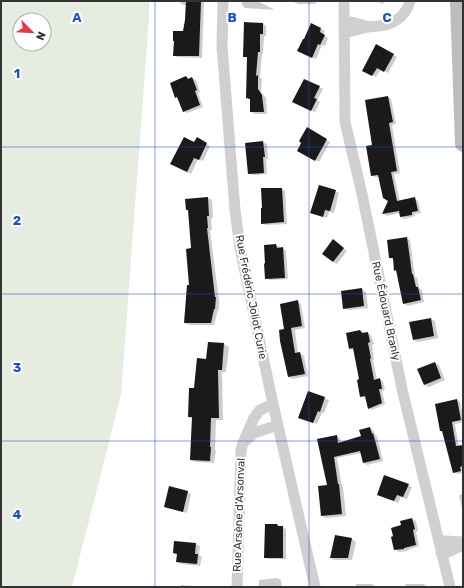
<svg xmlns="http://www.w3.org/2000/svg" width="464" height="588" font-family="Rubik,sans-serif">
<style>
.green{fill:#e6ecdf;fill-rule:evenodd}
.shadow{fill:#0003}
.building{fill:#1a1a1a}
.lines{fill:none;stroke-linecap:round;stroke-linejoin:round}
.minor{stroke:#d0d0d0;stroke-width:11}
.secondary{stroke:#bdbdbd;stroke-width:16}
.grid{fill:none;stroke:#1d4ed8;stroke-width:1;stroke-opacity:0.55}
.labels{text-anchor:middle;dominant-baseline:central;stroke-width:4;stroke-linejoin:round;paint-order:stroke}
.street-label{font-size:11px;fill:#333;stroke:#fff}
.grid-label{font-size:13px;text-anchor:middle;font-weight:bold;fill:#1d4ed8;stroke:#fff;stroke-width:4;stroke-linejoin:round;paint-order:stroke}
</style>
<rect width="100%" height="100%" fill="#fff"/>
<path class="green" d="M1,1H149V17L121,395L72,587H1ZM20,20H44V44H20Z"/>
<path class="shadow" d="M180,1H204L202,58L177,57L174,55L184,32L186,5H184L180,3Z
M242,1H257L275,10L245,8L242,5Z
M294,1H315L316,4H298L294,2Z
M376,1H384L383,4Z
M263,24L266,26V36H264L263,54H262L260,77L262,79L261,92L266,98L267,114H255L251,112V100L247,98V58L244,56Z
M312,25L325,31L323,35L328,38L325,46L322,45L316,59L302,53L305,40Z
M376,46L397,57L388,73L381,69L376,77L363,70Z
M186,77L190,79L192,78L196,80L200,92L198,93L203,107L187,113L183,111L179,99L176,97Z
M304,80L323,89L317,100L320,102L315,112L297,104Z
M388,97L391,99L396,124L392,125L400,173L394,174L400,202L415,199L418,201L421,213L415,214V216L405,219L401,217L400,213L387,216L384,214L389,202L380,177H375L372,175L374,146Z
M307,128L330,142L319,162L299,150L303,143Z
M197,139L210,146L203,161L198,159L191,174L175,166L194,143Z
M263,142L267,144L268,159H266L267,174L253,175L249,173Z
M282,189L285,191L287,224L266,225L262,223Z
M335,191L339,193L334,213L329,212L327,218L316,214Z
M208,198L212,200L213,218H211L212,230H210L219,300V310H218L214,325H189L185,323L190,286L192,249L189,210L187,209Z
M406,238L410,240L415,277H417L419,288L422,290L424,302L408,306L404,303L398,272L395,270L394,260L390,258Z
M337,243L347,251L337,264L333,262Z
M276,245L280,247V249L283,248L286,251L288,279L270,280L266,278Z
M362,289L366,292L368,308L348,310L344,308Z
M297,302L301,304L305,328L295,330L298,354L300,353L304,356L308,376L293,379L289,377L285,330Z
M431,319L435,321L438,338L418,342L414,340Z
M360,331L371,335L374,344L372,345L374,360H373L377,380L379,379L383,381L385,390L382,391L385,404L372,410L369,408L366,398H365L361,396V380L354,350L350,348Z
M209,343L224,344L229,347L226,372H222L223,420H216L215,450H216L214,463L196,462L191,460L193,419L189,417L195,389L207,360Z
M435,363L439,365L445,380L429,387L425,385Z
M309,392L329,400L324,413H322L317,424L302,418Z
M457,400L460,402L463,416V422L455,424L459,447L463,446V473L457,474L454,472L443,431Z
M370,428L373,430L375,435L377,436L383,461L367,465L364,463L361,453L337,458L342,486L343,487L346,516L326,518L322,516L328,486L336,436L340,438L341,443L362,437Z
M408,485L412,487L407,499L401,497L398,503L378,495Z
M169,487L188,492L191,494L187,513L168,508L165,506Z
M463,494V513L459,495Z
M412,519L416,521L418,531L416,532L419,546L407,550L408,551L399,552L395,549Z
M277,525L286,529V559H268L265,557Z
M336,536L352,539L356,542L352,560H334L331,558Z
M175,542L196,544L200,546L199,555L202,557L200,566L181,564L177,562L178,555L174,552Z
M277,578L281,580L282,587H259V580Z
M356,584H372L376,587H356Z
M406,584H423L427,586L426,587H405Z
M181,585L192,586L194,587H181Z"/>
<path class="building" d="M186,1H201L199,56H173L174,41H173V31H183L185,20Z
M244,22L263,23V34H260V52H258L256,76L258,75V89L262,95L264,112H250V99L246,98L247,57H243Z
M311,23L321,28L320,32L325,35L320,45L318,44L312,58L297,51L303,39H304Z
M376,44L394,54L384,72L377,68L372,76L362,71Z
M186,76L188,79L192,77L197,90L195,91L200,105L183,112L177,97L175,98L170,83Z
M304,79L320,86L314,98L317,99L311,111L292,102Z
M388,96L393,122L389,123L397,171L391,172L397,201L415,197L418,211L412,212V215L400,217L399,211L382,214L388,201L383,198L378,175L371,176L366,146L372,145L365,100Z
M307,127L327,139L315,161L297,151L301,143L299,141Z
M184,137L194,142L197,137L207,143L199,160L194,158L187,172L170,164Z
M263,141L265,157H263L264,173L248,174L245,143Z
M319,185L336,190L330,211L325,210L323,217L310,213Z
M261,188H282L284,222L261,224V208H262Z
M208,197L209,216H207L208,228H207L215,297H216L215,309H214L211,323H184L187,285H189L186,249L191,248L188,210H186L185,199Z
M407,237L412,274H413L416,287H418L421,300L403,304L396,270L394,271L393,258H389L387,240Z
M333,239L344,248L333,262L322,254Z
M276,244L277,248L283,247L285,278L265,279L264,263L265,264L264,245Z
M362,288L364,306L343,309L341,291Z
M298,300L302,326L291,328L295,353L300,352L305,374L288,377L280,341L279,330L284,329L280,304Z
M431,318L434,336L413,340L409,322Z
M360,330L362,333L368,332L370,342L368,343L371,358L370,359L374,380L380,378L382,389H379L382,403L368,409L365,396L360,397L357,380L359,379L353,348L349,349L346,333Z
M208,342L224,343L222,370H218L219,418H211L210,447H211L210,461L190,460L192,417H188L189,388H194L197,358L206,359Z
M435,362L441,378L424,385L417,369Z
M308,391L325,397L320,412L318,411L313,423L298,418Z
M457,399L461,420L452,422L456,446L463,445V466L460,467L461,471L453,473L442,431H440L435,404Z
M370,427L372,434L373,433L380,459L363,463L360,451L334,457L338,484H339L342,514L321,516L318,486L327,485L317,439L337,435L338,443L361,436L359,430Z
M384,475L409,484L403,497L397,495L394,501L377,495Z
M169,486L188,491L183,512L164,507Z
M412,518L415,529L413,530L416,545L404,548V549L394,550L391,537L393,536L391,528L401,525L400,521Z
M265,524H277L278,526H283V558H264Z
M335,535L352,538L348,558H330Z
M174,541L196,543L195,554H198L197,564L176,562L177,554L173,553Z"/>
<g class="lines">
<path class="minor" d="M223,1L222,46L235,210L240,248L273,404L315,587
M344,1L345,122L362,194L402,389L450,587
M344,21C353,22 360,24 368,27L344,33
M368,27C382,26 395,25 404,13C407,9 409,6 410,1
M273,404L260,410L254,418L243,443L254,433L278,425
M439,542L446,541L463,542
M441,553L448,552L463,545
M237,587L241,450L243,443"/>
<path class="secondary" d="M458,1L463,144"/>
</g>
<path class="grid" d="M155,1V587M309,1V587M1,147H463M1,294H463M1,441H463"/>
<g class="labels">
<g class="street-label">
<text transform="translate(251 297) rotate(79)">Rue Frédéric Joliot Curie</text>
<text transform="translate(386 311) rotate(78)">Rue Édouard Branly</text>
<text transform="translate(239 515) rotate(-88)">Rue Arsène d'Arsonval</text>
</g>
</g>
<g class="grid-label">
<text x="77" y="22">A</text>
<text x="232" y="22">B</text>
<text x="387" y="22">C</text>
<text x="17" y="78">1</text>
<text x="17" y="225">2</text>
<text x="17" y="372">3</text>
<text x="17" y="519">4</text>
</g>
<rect width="464" height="588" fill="none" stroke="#333333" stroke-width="4"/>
<g transform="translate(32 32) rotate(114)"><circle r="19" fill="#ffffff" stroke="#adadad"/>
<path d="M0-3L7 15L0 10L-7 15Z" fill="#e63946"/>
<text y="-6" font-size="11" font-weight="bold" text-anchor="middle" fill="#333333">N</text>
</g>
</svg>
